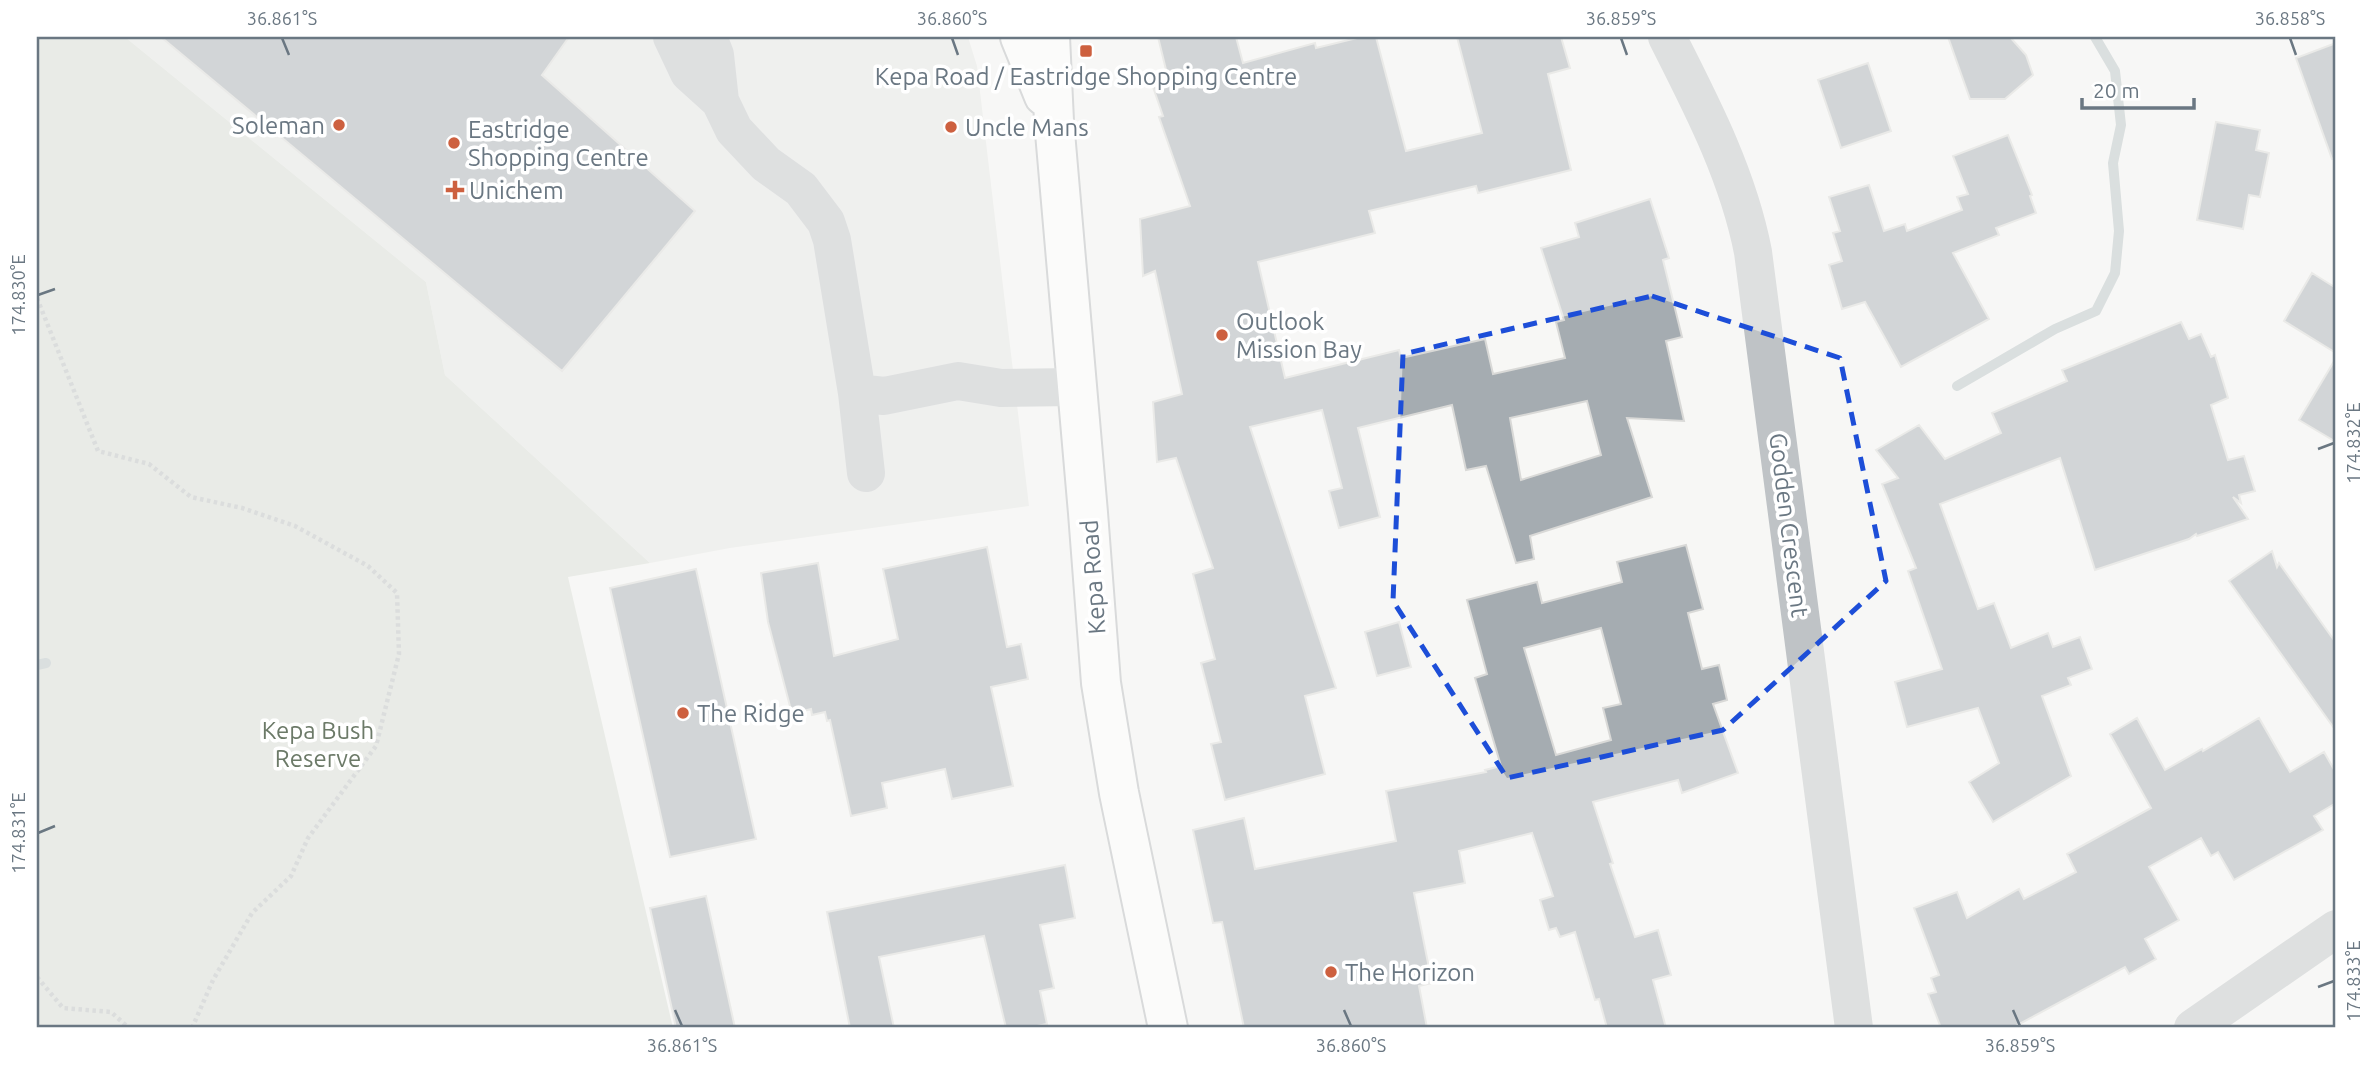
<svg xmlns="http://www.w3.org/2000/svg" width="2373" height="1065" font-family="Ubuntu,sans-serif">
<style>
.built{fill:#e5e6e5}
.green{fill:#d7dcd5}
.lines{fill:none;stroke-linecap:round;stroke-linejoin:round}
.stream{stroke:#b6c0c4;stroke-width:10}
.building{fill:#a5acb1;stroke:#d9d9d7;stroke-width:2;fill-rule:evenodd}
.major-casing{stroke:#b3b7ba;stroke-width:42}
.path{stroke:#b9bcbe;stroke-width:4.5;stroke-dasharray:3.5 3.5;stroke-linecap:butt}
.minor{stroke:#bfc3c6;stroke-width:38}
.major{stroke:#fff;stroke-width:38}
.marked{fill:none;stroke:#1d4ed8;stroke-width:5;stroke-dasharray:14 9;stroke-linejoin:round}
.ticks{fill:none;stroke:#6a7782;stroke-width:2.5}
.poi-dot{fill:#cd603f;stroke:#fff;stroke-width:2.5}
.labels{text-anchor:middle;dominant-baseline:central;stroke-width:7;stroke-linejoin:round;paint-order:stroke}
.poi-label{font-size:24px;fill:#6a7782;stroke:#fff;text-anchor:start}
.street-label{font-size:24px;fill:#6a7782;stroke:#fff}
.park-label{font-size:24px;fill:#6c7a68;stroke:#fff}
.neatline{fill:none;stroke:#6a7782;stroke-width:2.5}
.ticks-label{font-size:18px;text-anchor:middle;fill:#6a7782}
</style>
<rect width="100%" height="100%" fill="#f7f7f5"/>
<path class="built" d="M125,37H968L977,66L1029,506L730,548L650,563L445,375L426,282Z"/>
<path class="green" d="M37,37H125L426,282L445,375L650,563L568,577L673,1028H37Z"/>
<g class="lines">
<path class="stream" d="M1957,386L2055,329L2096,311L2115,273L2119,231L2113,163L2121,125L2115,71L2095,37
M37,665L46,663"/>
</g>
<path class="building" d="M161,37H569L542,75L695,211L562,371Z
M1158,37H1236L1243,63L1315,43L1316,48L1361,37H1376L1406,151L1482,133L1457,37H1561L1570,68L1548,74L1571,170L1478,193L1476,186L1369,211L1375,233L1258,262L1285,378L1399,350L1401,358L1485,339L1493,374L1565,358L1556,322L1564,320L1541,248L1579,237L1575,223L1650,199L1669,258L1663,260L1682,337L1666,341L1684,421L1627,418L1652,497L1530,536L1534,559L1516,563L1486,466L1466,470L1452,405L1358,428L1380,517L1339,528L1329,491L1342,488L1322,410L1250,427L1336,688L1305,696L1325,774L1225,800L1211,744L1221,742L1201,663L1215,659L1193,574L1213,568L1176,458L1157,462L1153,402L1182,394L1155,271L1143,276L1140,219L1190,206L1159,117L1163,116L1152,84L1168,78ZM1587,401L1601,455L1521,480L1510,418Z
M1948,37H2010L2026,55L2033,75L2005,99H1970Z
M2336,43V158L2332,159L2296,58Z
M1868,63L1891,131L1841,148L1818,80Z
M2216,122L2260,130L2256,150L2269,153L2260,197L2249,195L2243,229L2197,220Z
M2008,135L2032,195L2030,196L2036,213L1996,228L1999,235L1953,253L1989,319L1901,367L1865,302L1842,309L1829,265L1842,261L1833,233L1840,231L1829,197L1869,185L1884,231L1905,224L1907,231L1962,210L1957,197L1968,194L1953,156Z
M2312,273L2336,288V353L2284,321Z
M2181,322L2189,339L2201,334L2211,357L2215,355L2228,398L2211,405L2228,460L2244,456L2255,491L2239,495L2241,503L2233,497L2248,519L2197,536L2196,534L2189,539L2095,570L2060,458L1940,504L1978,609L1994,603L2011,648L2048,633L2053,647L2080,637L2092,669L2068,678L2071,685L2042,696L2071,776L1993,822L1969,782L1999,763L1978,708L1907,727L1895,682L1942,669L1908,571L1916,568L1882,484L1898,478L1876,450L1919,425L1945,459L2001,433L1992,413L2067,381L2062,370Z
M2336,358V442L2299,420Z
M1686,545L1703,609L1688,613L1702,669L1719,665L1727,700L1713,704L1738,773L1682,793L1678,780L1593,802L1613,863L1610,864L1635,937L1658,930L1671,975L1653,980L1666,1028H1607L1599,999L1595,1000L1575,932L1560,937L1556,928L1549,930L1540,900L1553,896L1532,833L1459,851L1465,883L1414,893L1432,983L1419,986L1427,1028H1244L1222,922L1213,923L1193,830L1244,818L1255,869L1396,841L1386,791L1486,772L1485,770L1501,766L1475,678L1487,674L1467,600L1537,582L1542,603L1622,582L1617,562ZM1601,628L1621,704L1603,708L1611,740L1556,755L1524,648Z
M987,547L1007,647L1021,644L1028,679L991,687L1013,786L952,799L945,769L882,783L887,808L851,816L830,720L827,721L825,712L812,715L811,709L792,714L768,622L761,573L818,563L834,656L898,639L883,569Z
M2272,551L2277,567L2279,563L2336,643V731L2229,581Z
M696,569L756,839L670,857L610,588Z
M1399,622L1411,667L1377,676L1365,632Z
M2137,718L2165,770L2202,749L2203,751L2259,718L2290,772L2324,752L2336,773V803L2314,816L2323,830L2234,880L2218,852L2211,856L2201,838L2149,867L2179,920L2145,939L2156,959L2129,974L2125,967L2012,1028H1941L1928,994L1936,992L1931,978L1939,975L1914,908L1957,892L1967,918L2019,889L2024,899L2076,872L2067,854L2151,808L2110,734Z
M1065,865L1075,918L1040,925L1054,988L1040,991L1047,1024L1027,1028H1006L984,936L879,957L894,1028H850L827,912Z
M706,896L735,1028H676L650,908Z"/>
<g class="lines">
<g class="major-casing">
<path id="major" d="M1020,37L1044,96
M1050,37L1054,121L1088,513L1101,683L1119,793L1168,1028"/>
</g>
<path class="path" d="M37,298L98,451L149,464L191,497L242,508L295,526L368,566L397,593L399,654L376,746L308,838L291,876L252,913L213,980L192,1028
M37,977L63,1008L111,1012L129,1028"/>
<path class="minor" d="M672,37L689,73L720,101
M708,37L715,55L720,101L734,130L766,164L801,189L826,222L832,240L857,393L866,473
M1667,37C1702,106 1738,175 1753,252L1854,1028
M857,393L884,396L958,381L1001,388L1076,387
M2193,1028L2336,929"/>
<use href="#major" class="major"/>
</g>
<path d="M0 0H2373V1065H0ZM1652,296L1840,358L1886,581L1723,730L1507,778L1393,601L1403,354Z" fill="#f7f7f5" fill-opacity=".55" fill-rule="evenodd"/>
<path class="marked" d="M1652,296L1840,358L1886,581L1723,730L1507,778L1393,601L1403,354Z"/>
<path class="ticks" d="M282,38L289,55M952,38L958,55M1621,38L1627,55M2290,38L2296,55M38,295L55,289M2318,449L2334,443M38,833L55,826M2318,987L2334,981M675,1010L682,1026M1344,1010L1351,1026M2013,1010L2020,1026"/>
<g class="poi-dot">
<rect x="1079" y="44" width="14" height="14" rx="3.5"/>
<circle cx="339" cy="125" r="7"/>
<circle cx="951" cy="127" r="7"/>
<circle cx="454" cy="143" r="7"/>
<path d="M451.5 179.5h7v7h7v7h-7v7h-7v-7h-7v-7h7z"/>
<circle cx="1222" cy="335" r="7"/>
<circle cx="683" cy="713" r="7"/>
<circle cx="1331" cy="972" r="7"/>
</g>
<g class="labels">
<g class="poi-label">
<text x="1086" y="76" text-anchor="middle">Kepa Road / Eastridge Shopping Centre</text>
<text x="325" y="125" text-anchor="end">Soleman</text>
<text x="965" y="127">Uncle Mans</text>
<text x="468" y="129">Eastridge<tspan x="468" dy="28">Shopping Centre</tspan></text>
<text x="469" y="190">Unichem</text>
<text x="1236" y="321">Outlook<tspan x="1236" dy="28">Mission Bay</tspan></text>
<text x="697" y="713">The Ridge</text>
<text x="1345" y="972">The Horizon</text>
</g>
<g class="street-label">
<text transform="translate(1789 525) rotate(83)">Godden Crescent</text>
<text transform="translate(1093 577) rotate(-94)">Kepa Road</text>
</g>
<g class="park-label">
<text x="318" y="730">Kepa Bush<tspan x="318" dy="28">Reserve</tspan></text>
</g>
</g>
<rect width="2373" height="1065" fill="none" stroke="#ffffff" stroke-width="77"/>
<path d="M2082 98v10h112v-10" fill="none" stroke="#6a7782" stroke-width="3.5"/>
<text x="2093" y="98" font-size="21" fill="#6a7782" stroke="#ffffff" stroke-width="5" paint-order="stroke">20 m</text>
<rect x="38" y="38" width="2296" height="988" class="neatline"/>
<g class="ticks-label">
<text x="282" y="25">36.861°S</text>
<text x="952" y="25">36.860°S</text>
<text x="1621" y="25">36.859°S</text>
<text x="2290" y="25">36.858°S</text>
<text transform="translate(19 295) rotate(-90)" y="6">174.830°E</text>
<text transform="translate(2354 443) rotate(-90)" y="6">174.832°E</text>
<text transform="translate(19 833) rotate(-90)" y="6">174.831°E</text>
<text transform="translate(2354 981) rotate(-90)" y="6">174.833°E</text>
<text x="682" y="1052">36.861°S</text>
<text x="1351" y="1052">36.860°S</text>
<text x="2020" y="1052">36.859°S</text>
</g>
</svg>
